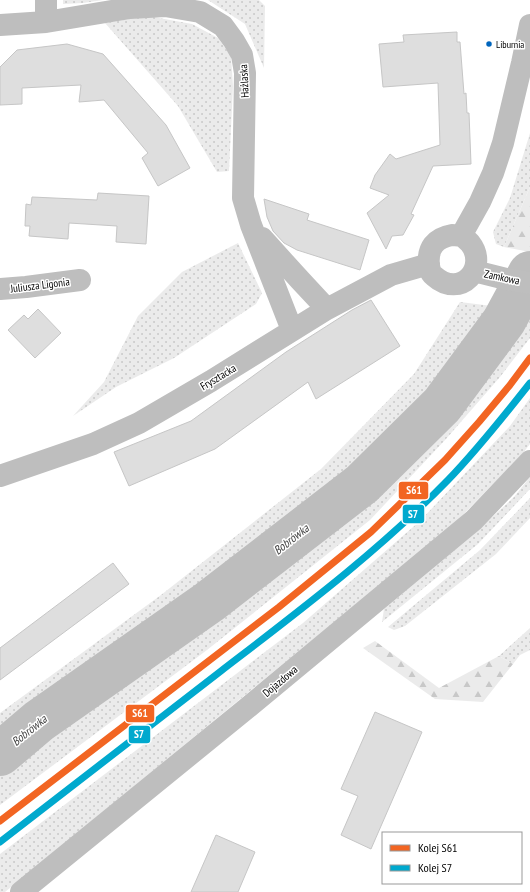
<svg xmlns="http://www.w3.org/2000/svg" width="530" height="892" font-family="'PT Sans Narrow',sans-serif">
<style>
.grass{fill:url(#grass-dots)}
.forest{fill:url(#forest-firs)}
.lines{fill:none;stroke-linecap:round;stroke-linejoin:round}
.river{stroke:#bdbdbd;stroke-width:44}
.building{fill:#dedede;stroke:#c6c6c6}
.minor{stroke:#bebebe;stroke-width:22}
.rail-1-casing{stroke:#fff;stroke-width:10}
.rail-2-casing{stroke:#fff;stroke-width:10}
.rail-1{stroke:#f26522;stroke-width:7}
.rail-2{stroke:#00a9ce;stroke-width:7}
.bus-dot{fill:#0065bd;stroke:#fff;stroke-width:1.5}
.labels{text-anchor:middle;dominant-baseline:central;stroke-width:3;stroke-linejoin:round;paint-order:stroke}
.bus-label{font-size:10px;fill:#000;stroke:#fff;text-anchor:start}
.street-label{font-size:11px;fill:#000;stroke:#fff}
.water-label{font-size:12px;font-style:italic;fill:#424242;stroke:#fff}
.line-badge{stroke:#fff;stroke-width:1.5}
.badge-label{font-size:11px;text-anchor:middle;font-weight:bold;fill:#fff}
</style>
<defs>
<pattern id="grass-dots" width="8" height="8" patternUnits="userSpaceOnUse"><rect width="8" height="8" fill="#ebebeb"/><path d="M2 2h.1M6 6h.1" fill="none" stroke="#c8c8c8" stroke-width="1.8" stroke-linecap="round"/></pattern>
<pattern id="forest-firs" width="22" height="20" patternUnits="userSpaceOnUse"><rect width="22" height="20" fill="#ebebeb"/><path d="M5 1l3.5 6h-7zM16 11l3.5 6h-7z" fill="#c8c8c8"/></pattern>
</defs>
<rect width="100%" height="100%" fill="#fff"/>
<path class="grass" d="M63,0H103L83,3L63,4Z
M208,0H259L265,6L264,68L245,24Z
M148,16L192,24L218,38L231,56L233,86L229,171L217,172L178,106L105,23Z
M530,133V187L504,247L496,244L493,232L510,198Z
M238,243L262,293L256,304L174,358L116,387L73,416L104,382L138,316L182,272Z
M460,302L500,307L440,395L365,461L266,547L165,626L0,747V713L161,595L321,469L414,374Z
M522,310H530V338L500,377L446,439L370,520L207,650L0,805V768L127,677L263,581L395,470L463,395Z
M530,398V444L523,453L456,522L5,892H0V854L303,623L420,521L510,426Z
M530,477V489L478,544L382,622L384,609L473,535L514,497Z
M530,498V518L496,554L405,626L394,630L388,627L480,550Z
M530,628V650L520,655L513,664L499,656Z"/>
<path class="forest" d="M530,187V252L504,247Z
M375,641L439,688L499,656L513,664L483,702L435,699L363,648Z"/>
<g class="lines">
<path class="river" d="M0,754L39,721L209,602L362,484L442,405L504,321L530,273"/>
</g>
<path class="building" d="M457,32V42H460L464,94L466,93L467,113H469L471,164L433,166L411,214L414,215L403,235L392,236L386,249L367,213L389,195L370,188L375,175L390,154L396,159L440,145L438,83L383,87L379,44L404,42L403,35Z
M67,44L103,54L166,125L190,168L158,186L142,158L148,153L104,100L79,102L81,85L22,88V104L0,105V67L17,50Z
M98,193L149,196L146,244L116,242L117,226L69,223L68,239L29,236L30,226H25L26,204L31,205L32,197L97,200Z
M264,199L309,214L307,220L369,240L360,270L297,250L284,243L273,231L267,217Z
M371,300L400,346L316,399L308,382L215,449L129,486L114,452L191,421L286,352L352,310Z
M38,309L61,333L35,358L8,330L24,315L28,319Z
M113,563L129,584L0,680V648Z
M375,712L422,732L371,849L341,835L358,796L341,789Z
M216,835L255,852L238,892H191Z"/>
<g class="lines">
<path class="minor" d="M46,0V22
M0,25L46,22L130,8L165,6L200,12L223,26L234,41L242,55L245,73L243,198L251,225L292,330
M452,235C454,235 458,235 461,236C464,237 468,241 470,243C489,267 461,300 434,276C430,273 430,270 429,266C427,248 435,238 452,235Z
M461,236L480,202L493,173L503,143L522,63L530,25
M262,238L300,280L327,309
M474,271L506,279L530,283
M0,289L26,287L80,280
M0,476L93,444L139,423L211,381L327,309L391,275L429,264
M21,892L246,709L474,520L530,461"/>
<g class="rail-1-casing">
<path id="rail-1" d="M0,821L279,607L371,532L445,460L479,422L510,385L530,358"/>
</g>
<g class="rail-2-casing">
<path id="rail-2" d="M0,842C74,785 147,728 221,671C299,611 379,551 448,480C477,450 504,416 530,383"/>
</g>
<use href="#rail-1" class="rail-1"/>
<use href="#rail-2" class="rail-2"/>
</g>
<circle class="bus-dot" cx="489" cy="44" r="3.5"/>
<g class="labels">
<g class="bus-label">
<text x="496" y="44">Liburnia</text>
</g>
<g class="street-label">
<text transform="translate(244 81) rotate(-93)">Hażlaska</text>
<text transform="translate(502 277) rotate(12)">Zamkowa</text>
<text transform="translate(40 285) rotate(-7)">Juliusza Ligonia</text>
<text transform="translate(218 377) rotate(-31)">Frysztacka</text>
<text transform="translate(280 681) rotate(-40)">Dojazdowa</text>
</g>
<g class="water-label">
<text transform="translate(291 539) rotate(-38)">Bobrówka</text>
<text transform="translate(29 730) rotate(-39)">Bobrówka</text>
</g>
</g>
<g class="line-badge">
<rect x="398" y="481" width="31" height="19" rx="4" fill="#f26522"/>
<rect x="402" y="504" width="23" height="20" rx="4" fill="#00a9ce"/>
<rect x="125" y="704" width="30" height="19" rx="4" fill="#f26522"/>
<rect x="128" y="725" width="23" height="19" rx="4" fill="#00a9ce"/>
</g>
<g class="badge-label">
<text x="414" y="494">S61</text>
<text x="413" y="518">S7</text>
<text x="140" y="717">S61</text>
<text x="139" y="738">S7</text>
</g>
<rect x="382" y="832" width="140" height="52" fill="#ffffff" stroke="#999999"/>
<rect x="390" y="845" width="20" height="6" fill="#f26522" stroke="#999999"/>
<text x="418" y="852" font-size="12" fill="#000000">Kolej S61</text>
<rect x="390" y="865" width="20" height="6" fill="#00a9ce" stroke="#999999"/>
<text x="418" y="872" font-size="12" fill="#000000">Kolej S7</text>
</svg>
